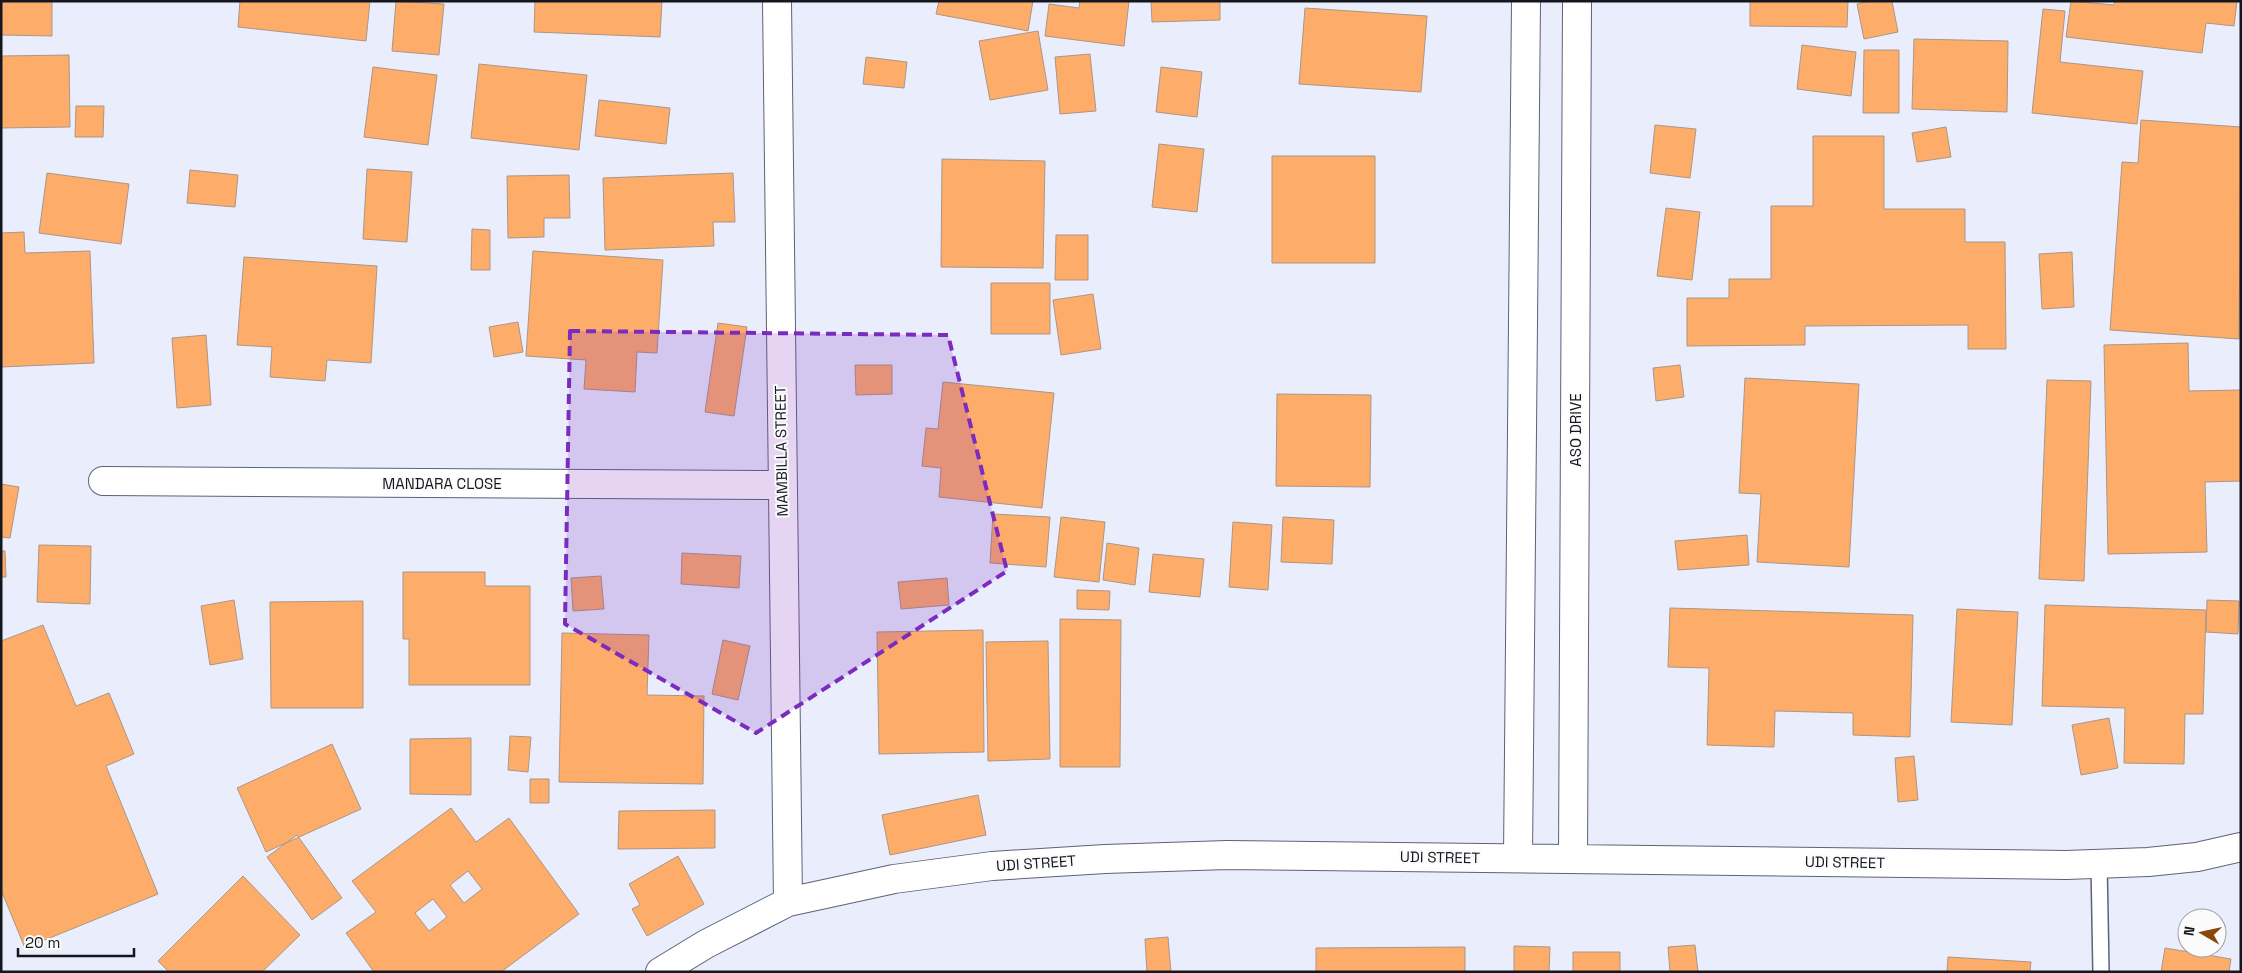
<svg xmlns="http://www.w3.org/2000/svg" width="2242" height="973" font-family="'Space Grotesk',sans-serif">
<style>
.building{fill:#feac69;stroke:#ab9687;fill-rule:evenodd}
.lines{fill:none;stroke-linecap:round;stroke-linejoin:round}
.lane-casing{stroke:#5d6276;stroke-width:18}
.street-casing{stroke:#5d6276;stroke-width:30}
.lane{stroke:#fff;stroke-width:15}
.street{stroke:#fff;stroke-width:28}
.marked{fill:#7b2cbf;fill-opacity:0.2;stroke:#7b2cbf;stroke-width:4;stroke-dasharray:10 6;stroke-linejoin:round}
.labels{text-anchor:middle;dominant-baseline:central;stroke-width:4;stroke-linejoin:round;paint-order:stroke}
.street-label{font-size:15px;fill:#15171f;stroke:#fbfbfb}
</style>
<rect width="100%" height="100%" fill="#eaeefc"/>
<path class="building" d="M1,1H52V36L1,35Z
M240,1H370L366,41L238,27Z
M396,1L444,4L439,55L392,51Z
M535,1H662L660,37L534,32Z
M939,1H1033L1028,31L936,14Z
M1080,1H1129L1124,46L1045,36L1049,4L1079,8Z
M1151,1H1220V20L1152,22Z
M1750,1H1848L1847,27L1750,26Z
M1870,1H1892L1898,32L1864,39L1857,4Z
M2071,1L2114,5L2115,1H2237L2234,26L2206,23L2202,53L2066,37Z
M1305,8L1427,16L1421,92L1299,84Z
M2043,9L2065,11L2060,62L2143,71L2137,124L2032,113Z
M1038,31L1048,90L990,100L979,41Z
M1914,39L2008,41L2007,112L1912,109Z
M1802,45L1856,52L1851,96L1797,89Z
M1864,50H1899V113H1863Z
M1090,54L1096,111L1060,114L1055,57Z
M69,55L70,127L1,128V56Z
M866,57L907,62L904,88L863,84Z
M479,64L587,75L579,150L471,138Z
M373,67L437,75L428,145L364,137Z
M1161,67L1202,72L1197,117L1156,112Z
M599,100L670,108L666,144L595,136Z
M76,106H104L103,137H75Z
M2141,120L2241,127L2239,339L2110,330L2122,162L2138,163Z
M1655,125L1696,129L1690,178L1650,173Z
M1946,127L1951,157L1917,162L1912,133Z
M1813,136H1884V209H1965V242H2005L2006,349H1968V325L1805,326V345L1687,346V298H1729V279H1771V206H1813Z
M1159,144L1204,149L1197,212L1152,207Z
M1272,156H1375V263H1272Z
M942,159L1045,161L1043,268L941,267Z
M367,169L412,172L407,242L363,239Z
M190,170L238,175L235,207L187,203Z
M47,173L129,184L121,244L39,233Z
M733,173L735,222H713L714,246L605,250L603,178Z
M569,175L570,218H544V237L508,238L507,176Z
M1666,208L1700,212L1692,280L1657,276Z
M472,229L490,230V270H471Z
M24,232L25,253L90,251L94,363L1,367V233Z
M1056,235H1088V280H1055Z
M533,251L663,260L657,353L637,352L635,392L584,389L586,360L526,356Z
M2072,252L2074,307L2042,309L2039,254Z
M244,257L377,266L371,363L327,360L325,381L270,377L272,347L237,345Z
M991,283H1050V334H991Z
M1093,294L1101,349L1061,355L1053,300Z
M518,322L523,352L494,357L489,327Z
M718,323L747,327L734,416L705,412Z
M206,335L211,405L177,408L172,338Z
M2188,343L2189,391L2241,390V481L2205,482L2207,552L2108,554L2104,345Z
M855,365H892V394L856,395Z
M1680,365L1684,397L1656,401L1653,368Z
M1745,378L1859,384L1849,567L1757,562L1761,494L1739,493Z
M2047,380L2091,381L2084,581L2039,579Z
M943,382L1054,393L1042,508L939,497L941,468L922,466L926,428L938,429Z
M1277,394L1371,395L1370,487L1276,486Z
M1,484L19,487L10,538L1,537Z
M993,514L1050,517L1046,567L990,563Z
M1061,517L1105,522L1099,582L1054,577Z
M1283,517L1334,520L1332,564L1281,562Z
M1233,522L1272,525L1268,590L1229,587Z
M1747,535L1749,565L1678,570L1675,541Z
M1107,543L1139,548L1135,585L1103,580Z
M39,545L91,546L90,604L37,602Z
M1,551H5L6,577H1Z
M682,553L741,556L739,588L681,584Z
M1153,554L1204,559L1200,597L1149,592Z
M403,572H485V586H530V685H409V639H403Z
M601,576L604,609L573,611L571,578Z
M947,578L949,605L901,609L898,582Z
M1077,590L1110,591L1109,610L1077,609Z
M234,600L243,659L210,665L201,606Z
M2207,600L2239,601L2238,634L2206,632Z
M363,601V708H271L270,602Z
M2045,605L2206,610L2203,714H2185L2184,764L2124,763L2125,708L2042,706Z
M1670,608L1913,615L1910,737L1853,735V713L1775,711L1774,747L1707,745L1709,668L1668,667Z
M1957,609L2018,612L2012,725L1951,722Z
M1060,619L1121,620L1120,767H1060Z
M43,625L76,706L109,693L134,754L106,766L158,894L25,948L1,890V641Z
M983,630L984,752L879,754L877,632Z
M562,633L649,635L647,695L704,696L703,784L559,782Z
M723,640L750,646L738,700L712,694Z
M1048,641L1050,759L988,761L986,642Z
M2109,718L2118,768L2081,775L2072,725Z
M510,736L531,737L528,772L508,770Z
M471,738V795L410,794V739Z
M332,744L361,809L266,852L237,788Z
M1914,756L1918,800L1898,802L1895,758Z
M530,779H549V803H530Z
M978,795L986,835L890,855L882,815Z
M451,808L476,842L509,818L579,914L501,972H374L346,933L376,912L352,881ZM468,871L482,889L464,903L450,885ZM433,899L447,917L429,931L415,913Z
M715,810V848L618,849L619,811Z
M297,835L342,898L312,920L267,857Z
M678,856L704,904L647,936L632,909L640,905L629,884Z
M243,876L300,935L262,972H169L158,961Z
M1168,937L1171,972H1147L1145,939Z
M1695,945L1698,972H1670L1668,947Z
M1514,946L1550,947L1549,972H1514Z
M1465,947V972H1316V948Z
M2165,948L2231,959L2229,972H2161Z
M1573,952H1620V972H1573Z
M1948,957L2031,962L2030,972H1947Z"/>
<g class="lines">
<g class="lane-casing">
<path id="lane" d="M2099,863L2101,972"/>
</g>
<g class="street-casing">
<path id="street" d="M777,1L788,902
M103,481L781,485
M1518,858L1526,1
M1573,859L1577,1
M660,972L706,944L788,902L894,879L992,866L1105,859L1227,855L2066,865L2148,862L2197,857L2241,847"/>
</g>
<use href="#lane" class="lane"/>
<use href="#street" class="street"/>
</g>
<path class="marked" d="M570,331L948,335L1007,571L756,733L565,624Z"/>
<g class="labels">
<g class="street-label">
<text transform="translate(1575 430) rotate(-90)">ASO DRIVE</text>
<text transform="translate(781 451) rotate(-91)">MAMBILLA STREET</text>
<text x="442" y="483">MANDARA CLOSE</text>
<text transform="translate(1440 857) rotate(1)">UDI STREET</text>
<text transform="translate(1845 862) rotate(1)">UDI STREET</text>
<text transform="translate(1036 863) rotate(-4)">UDI STREET</text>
</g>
</g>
<rect width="2242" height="973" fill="none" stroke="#15171f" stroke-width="5"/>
<g transform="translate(2202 933) rotate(279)"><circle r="24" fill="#fbfbfb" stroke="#9fa0a3"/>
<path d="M0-4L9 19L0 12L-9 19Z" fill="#874909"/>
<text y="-8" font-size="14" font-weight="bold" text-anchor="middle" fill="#15171f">N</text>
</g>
<path d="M18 948v8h116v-8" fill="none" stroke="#15171f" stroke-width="2.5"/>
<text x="25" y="948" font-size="15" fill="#15171f" stroke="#fbfbfb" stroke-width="4" paint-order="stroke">20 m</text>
</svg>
